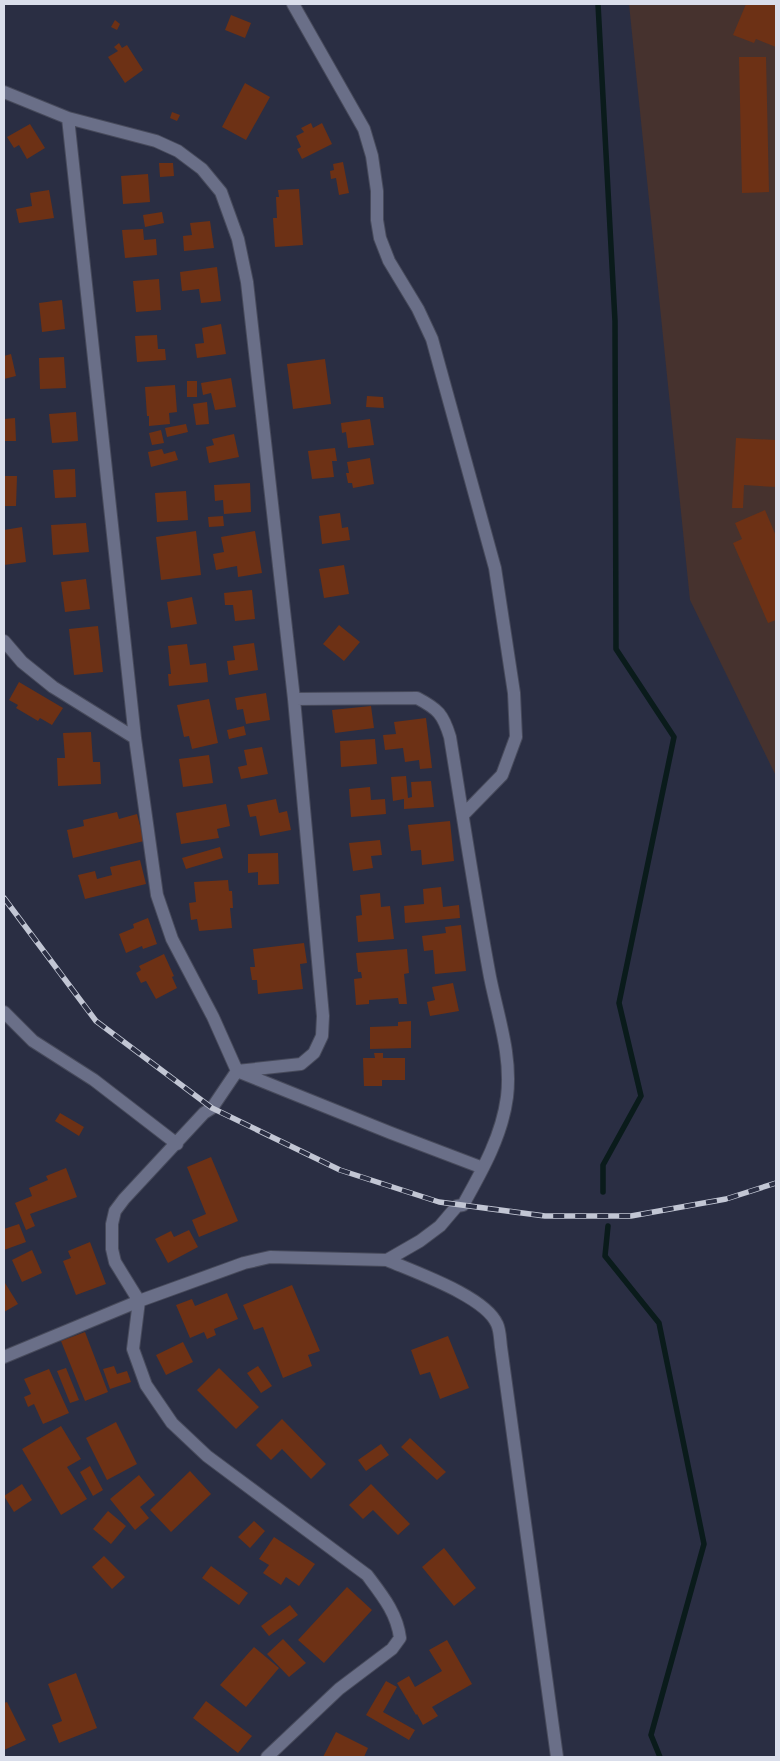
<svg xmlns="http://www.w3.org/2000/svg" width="780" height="1761" font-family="Mulish,sans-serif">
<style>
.industrial{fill:#46322e}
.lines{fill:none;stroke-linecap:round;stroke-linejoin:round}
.stream{stroke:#0a1b1b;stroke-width:5.5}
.building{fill:#6d3115}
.minor-casing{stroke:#474a5b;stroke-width:14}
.minor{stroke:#6a6f88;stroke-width:12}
.rail-casing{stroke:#c2c6d4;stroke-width:5.5}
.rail{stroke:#2a2e43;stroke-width:4;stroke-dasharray:11;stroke-linecap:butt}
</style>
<rect width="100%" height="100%" fill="#2a2e43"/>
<path class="industrial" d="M629,4H776V776L690,600Z"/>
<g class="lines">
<path class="stream" d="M598,4L615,321L616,649L674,737L619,1003L641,1096L603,1165V1192
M608,1226L605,1256L659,1323L704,1544L651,1735L660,1757"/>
</g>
<path class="building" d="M746,4H776V47L756,39L754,43L733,35Z
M231,15L251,23L245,38L225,30Z
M115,20L120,24L117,30L111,27Z
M119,43L122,48L127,45L143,70L125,83L108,57L118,51L114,47Z
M739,57H766L769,192L742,193Z
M245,83L270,97L246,140L222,127Z
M172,112L180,115L177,121L170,118Z
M311,123L313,128L322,123L332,144L302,159L297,149L301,147L296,136L304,132L301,128Z
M30,124L45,148L27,159L19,145L14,148L7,137Z
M343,162L349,193L339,195L336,178L331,179L330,171L334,170L333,164Z
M159,163H173L174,176L160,177Z
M148,174L150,202L123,204L121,176Z
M299,189L303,245L275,247L273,218H277L276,197H279L278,190Z
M49,190L54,218L19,223L16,209L32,206L30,193Z
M162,212L164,223L145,227L143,215Z
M210,221L214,248L184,251L183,236L192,235L190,223Z
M143,229L144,240L156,239L157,255L125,258L122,230Z
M217,267L221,301L201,303L199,289L182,291L180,272Z
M159,279L161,310L136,312L133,281Z
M62,300L65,329L42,332L39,303Z
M221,324L226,354L197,358L195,344L204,343L202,328Z
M157,335L158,349H165L166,360L137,362L135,336Z
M11,354L16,376L4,379V356Z
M64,357L66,388L40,389L39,358Z
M325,359L331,404L293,409L287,364Z
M231,378L236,407L215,410L211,393L203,395L201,383Z
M187,381H197V397H187Z
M175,385L177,412L169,413L170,424L149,426V416H147L145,387Z
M367,396L383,397L384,408L366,407Z
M207,402L209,424L196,425L193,404Z
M76,412L78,441L52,443L49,414Z
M15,418L16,441H4V419Z
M370,419L374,445L348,448L346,432L342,433L341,423Z
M186,424L188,432L167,437L165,428Z
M161,430L164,443L152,445L149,433Z
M234,434L239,457L209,463L206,447L214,445L212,439Z
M736,438L776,440V487L744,485L743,508H732Z
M335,448L337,461H332L334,477L312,479L308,451Z
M162,449L164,454L175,451L178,460L151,467L148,452Z
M370,458L374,484L353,488L352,483H348L346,473H349L347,462Z
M75,469L76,497L55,498L53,470Z
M4,476H17L16,506H4Z
M250,483L251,512L224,514L223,500L215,501L214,485Z
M186,491L188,520L157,522L155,493Z
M765,510L776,536V620L768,623L733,543L742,539L735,523Z
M340,513L342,528L348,527L350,540L322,544L319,516Z
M223,516L224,526L209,527L208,517Z
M86,523L89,552L53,555L51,525Z
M22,527L26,562L4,565V530Z
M196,531L201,575L161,580L156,537Z
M255,531L262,573L238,577L237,566L216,570L213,554L224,552L221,537Z
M344,565L349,594L324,598L319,569Z
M86,579L90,609L65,612L61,582Z
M252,590L255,619L235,621L233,605H225L224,593Z
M192,597L197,624L171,628L167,602Z
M339,625L360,642L344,661L323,644Z
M98,626L103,672L74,675L69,629Z
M254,643L258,670L229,675L227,661L235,660L233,646Z
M187,644L190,665L206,663L208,682L169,686L168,674H171L168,646Z
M19,682L63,708L52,725L40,718L38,721L16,708L18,705L9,700Z
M266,693L270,720L246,724L243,709L237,710L235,698Z
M209,699L218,743L192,749L189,736L184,737L177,705Z
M371,706L374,728L335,733L332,710Z
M426,718L432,768L420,769L419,760L405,762L403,748L385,750L383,735L396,734L394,722Z
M244,726L246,735L229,739L227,730Z
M91,732L93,762H100L101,784L58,786L57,758H65L63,733Z
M375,739L377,764L341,767L340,741Z
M262,747L268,774L241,779L238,767L247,765L244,750Z
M209,755L213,783L183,787L179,759Z
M406,776L408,798L412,797L411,782L431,781L434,807L404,809V799L393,801L391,777Z
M370,787L371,800L385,799L386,814L351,817L349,789Z
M276,799L279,813L287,811L291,830L260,836L256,816L250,817L247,805Z
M226,804L230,826L217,829L219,838L181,844L176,813Z
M117,812L119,819L137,814L144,841L73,858L67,830L84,826L83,820Z
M450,821L454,861L422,865L421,850L411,851L408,825Z
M380,840L382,855L371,856L373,868L353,871L349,843Z
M220,847L223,858L186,869L182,858Z
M278,853L279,884L258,885V872L248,873V854Z
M140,860L146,884L85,899L78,875L95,871L97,879L112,875L110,867Z
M228,880L229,891H232L233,908H230L232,928L199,931L197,919L191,920L189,903L196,902L194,882Z
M441,887L443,907L459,905L460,918L405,923L404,906L424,904L423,889Z
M380,893L381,907L390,906L394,939L358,942L356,916L362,915L360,895Z
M148,918L157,944L143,949L142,946L126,953L119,934L134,928L133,924Z
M461,925L466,971L435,974L433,950L424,951L422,936L446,933L445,927Z
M304,943L307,963L300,964L303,989L258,994L257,980H252L250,967H255L253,949Z
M407,949L409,973L404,974L407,1004H399L398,998L369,1000V1004L356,1005L354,979L362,978L361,972H358L356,953Z
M164,954L174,976L172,977L177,988L156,999L146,981L141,983L136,973L141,970L139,966Z
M453,983L459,1011L430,1016L427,1002L435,1000L432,987Z
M411,1021V1048L370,1049V1027L398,1026V1022Z
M374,1053H383V1058H405V1080H382V1086H364L363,1058H375Z
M60,1113L84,1127L79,1136L55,1121Z
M211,1157L238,1221L199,1237L192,1220L206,1214L187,1167Z
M66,1168L77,1197L30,1214L35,1226L26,1230L15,1203L32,1196L29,1188L48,1180L46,1176Z
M19,1224L26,1242L4,1250V1229Z
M189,1230L198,1247L168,1263L155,1239L171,1231L174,1237Z
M90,1242L106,1284L76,1295L63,1261L71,1258L68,1251Z
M32,1250L42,1273L22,1282L12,1260Z
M5,1283L18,1304L4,1312V1284Z
M292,1285L320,1351L308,1355L312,1366L283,1378L263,1327L254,1330L243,1305Z
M227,1293L238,1319L214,1329L216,1335L207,1339L204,1332L190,1338L176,1305L192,1299L195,1306Z
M85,1332L108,1392L85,1401L61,1341Z
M448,1336L469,1388L440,1399L430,1372L420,1375L411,1350Z
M183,1342L193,1362L166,1375L156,1355Z
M114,1366L117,1374L127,1371L131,1382L110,1389L103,1369Z
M258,1366L272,1386L261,1393L247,1373Z
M66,1368L79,1400L70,1403L57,1371Z
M219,1368L259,1407L236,1429L197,1390Z
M49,1369L69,1413L43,1424L34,1404L28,1407L24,1397L31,1394L24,1379Z
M282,1419L326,1464L311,1479L282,1449L271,1460L256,1445Z
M116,1422L137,1464L107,1480L86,1438Z
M61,1426L81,1459L67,1467L87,1499L61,1515L22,1449Z
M410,1438L446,1472L437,1480L401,1447Z
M381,1444L389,1455L366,1471L358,1460Z
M90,1466L103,1490L93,1496L80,1472Z
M190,1471L211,1494L171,1532L150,1510Z
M139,1475L155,1495L140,1507L149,1518L135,1530L110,1499Z
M22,1484L32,1500L14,1512L4,1496Z
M371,1484L410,1524L398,1535L373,1510L363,1519L349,1505Z
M108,1511L126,1526L111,1544L93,1529Z
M254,1521L265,1531L250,1548L238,1537Z
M274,1537L315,1564L299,1586L286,1577L281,1585L263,1573L269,1565L259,1559Z
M444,1548L476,1588L454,1606L422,1567Z
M104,1556L125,1577L112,1589L92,1567Z
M211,1566L248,1593L239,1605L202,1578Z
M347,1587L372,1610L324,1663L298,1640Z
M290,1605L298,1615L269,1636L261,1626Z
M283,1639L306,1663L289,1677L267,1654Z
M447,1640L472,1684L432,1707L438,1716L423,1725L417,1714L416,1715L397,1683L409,1676L415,1687L442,1671L429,1650Z
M254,1647L279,1668L246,1707L220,1685Z
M76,1673L97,1728L59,1743L52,1725L62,1721L48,1684Z
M386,1681L397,1687L383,1712L415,1730L409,1740L366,1715Z
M206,1701L252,1736L238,1753L193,1718Z
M7,1702L26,1740L4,1750V1703Z
M336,1732L368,1748L364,1757H323Z"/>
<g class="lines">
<g class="minor-casing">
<path id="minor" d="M293,4L364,129L372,156L377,191V220L380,238L389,261L418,309L432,339L495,568L514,693L516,737L502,775L463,815
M4,92L68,118L156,141L178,151L202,169L221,192L238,239L247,282L294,699L323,1016L322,1036L314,1053L301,1064L237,1071
M68,118L135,738
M4,641L22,662L53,687L135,738L157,895L172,939L213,1017L237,1071L391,1133L483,1168
M4,1012L33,1041L94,1080L177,1144
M237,1071L212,1108L204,1113L124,1199L115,1211L112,1224V1249L115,1262L139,1301L133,1349L146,1385L172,1423L207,1456L367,1575C382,1595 397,1613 400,1638L392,1649L339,1689L267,1757
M387,1260C414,1272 485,1296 497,1324C500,1330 500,1339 501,1347L557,1757
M4,1357L139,1301L244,1263L270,1257L387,1260L420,1241L440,1226L457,1206L463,1205C482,1171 502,1136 507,1097C512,1055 498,1017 490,977C475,897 463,817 450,737C443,714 438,709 417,698L294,699"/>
</g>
<use href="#minor" class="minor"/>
<g class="rail-casing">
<path id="rail" d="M4,898L96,1021L212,1108L340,1170L439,1202L545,1216H631L726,1199L776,1183"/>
</g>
<use href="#rail" class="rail"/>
</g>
<rect width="780" height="1761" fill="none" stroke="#dadeeb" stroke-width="10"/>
</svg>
